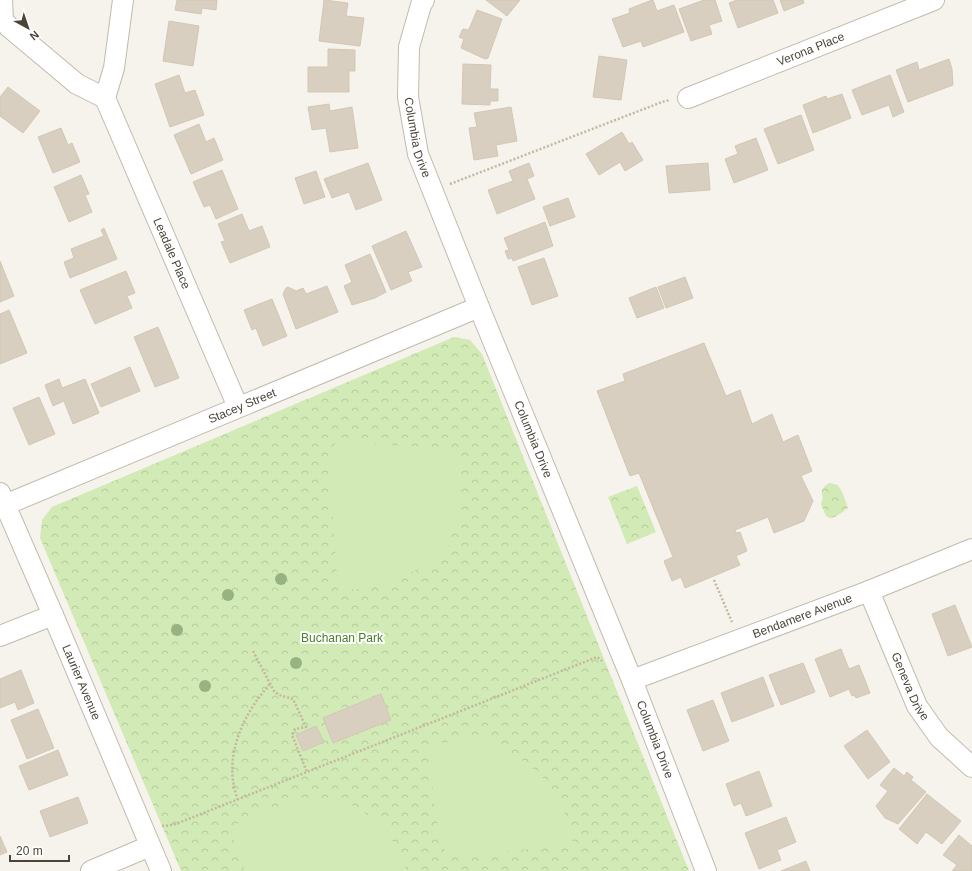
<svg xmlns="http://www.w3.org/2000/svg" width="972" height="871" font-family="Arial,sans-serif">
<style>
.forest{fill:url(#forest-crowns)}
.pitch{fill:#d2eab5}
.building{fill:#d8cfc1;stroke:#d3c7b4}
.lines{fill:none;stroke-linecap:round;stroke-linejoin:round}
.street-casing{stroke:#c2bbae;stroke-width:22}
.path{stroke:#c4b79f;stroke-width:2.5;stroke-dasharray:2 2;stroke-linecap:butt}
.street{stroke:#fff;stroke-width:20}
.tree{fill:#97b381}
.labels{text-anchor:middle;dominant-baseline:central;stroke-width:4;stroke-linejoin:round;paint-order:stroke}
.street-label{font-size:12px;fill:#4b4439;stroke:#fff}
.park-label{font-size:12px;fill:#4a7f2a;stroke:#fff}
</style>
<defs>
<pattern id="forest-crowns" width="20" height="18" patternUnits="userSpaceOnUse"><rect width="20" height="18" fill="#d2eab5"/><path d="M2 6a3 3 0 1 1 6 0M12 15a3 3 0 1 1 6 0" fill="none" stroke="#b6ca9c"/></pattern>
</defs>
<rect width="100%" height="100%" fill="#f6f3ec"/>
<path class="forest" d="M454,337L470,340L482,354L689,871H181L40,538L42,520L52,507Z
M829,483L838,485L843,494L848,508C842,512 830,524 825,514C824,511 822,507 821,504C826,493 816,492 829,483Z
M637,486L656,532L627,544L608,497Z"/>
<path class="pitch" d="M338,442L459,449V519L447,547L429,564L382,586L338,591L328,450Z
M480,738L514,754L540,774L562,805L574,845L497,852L452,857L440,845L427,745Z
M342,799L384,825L401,857L407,871H245L229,827L284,804Z"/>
<path class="building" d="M177,0H217L216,10L202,8L201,14L175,10Z
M324,0L348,3L346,16L364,18L360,46L319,41Z
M486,0H520L507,16Z
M652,0H653L657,11L674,5L684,32L643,47L641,41L623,47L612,19L630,13L629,9Z
M704,0H715L722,21L709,25L712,34L691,41L679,9Z
M737,0H773L778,13L738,28L729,3Z
M780,0H803L804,3L784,11Z
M477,10L502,19L488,58L485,59L461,48L464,39L459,37L463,29L468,30L470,27Z
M169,21L199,26L193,66L163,61Z
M328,49L355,50V71H349V92H308V67H328Z
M599,56L627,60L621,100L593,97Z
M949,59L952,69L953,85L908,102L896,70L917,62L919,70Z
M463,64L491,65L490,89H498V101H490V105L462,104Z
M179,75L185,93L195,90L204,115L170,127L155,84Z
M890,75L904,112L893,117L889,105L862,115L852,90Z
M8,87L40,111L23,133L0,116V97Z
M842,94L851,118L813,133L803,105L826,96L827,99Z
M329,104L330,111L352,107L358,148L330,152L326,128L312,130L308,107Z
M511,107L517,141L496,145L498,156L474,160L469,128L477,127L474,113Z
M801,115L814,150L778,164L764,129Z
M199,124L206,142L214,138L223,160L191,174L174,135Z
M61,128L68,145L72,143L80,162L53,173L38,137Z
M622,132L629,144L632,142L643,160L625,171L620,162L599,175L586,154Z
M756,138L768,170L734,183L725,159L738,154L735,146Z
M368,163L382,200L356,210L349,192L332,198L324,179Z
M529,163L534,176L527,179L535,199L497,214L488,190L513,181L509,171Z
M708,163L710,190L669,193L666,166Z
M222,170L238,209L216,219L210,205L204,207L193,182Z
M316,171L325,197L304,204L295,178Z
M81,175L89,194L85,195L92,212L69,222L54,187Z
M568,198L575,217L550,226L543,207Z
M242,214L249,231L262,226L270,247L230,263L221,242L225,241L218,224Z
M545,222L553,246L513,261L512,258L508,259L505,251L509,250L504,238Z
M104,228L117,259L70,278L64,262L74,258L71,249L104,236L101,230Z
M406,231L422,267L408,272L412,281L391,290L372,246Z
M370,254L386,292L375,298L352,305L344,286L352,282L345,265Z
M544,258L558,296L532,305L518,267Z
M0,261L14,296L0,302Z
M126,271L135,293L127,296L132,308L95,324L80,290Z
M685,277L693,298L666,308L658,287Z
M327,286L338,312L296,329L283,294L286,288L288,287L296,291L303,288L306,294Z
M656,287L664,308L637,318L629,298Z
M272,299L287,336L263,346L256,328L252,330L244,310Z
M9,310L27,353L0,364V314Z
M158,327L179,378L155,387L134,337Z
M704,343L726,396L740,390L752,424L772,414L783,442L798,435L812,471L801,476L813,501L804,521L774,533L768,517L735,530L736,533L740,532L747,551L736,556L740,565L685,588L681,577L672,581L664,561L673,557L639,473L630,476L597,391L625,381L623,374Z
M130,367L140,391L101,407L91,384Z
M59,379L62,388L85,379L99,413L73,424L64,401L53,406L45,385Z
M39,397L55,434L29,445L13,408Z
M955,605L972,647L948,656L932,614Z
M841,649L849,669L859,665L870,693L856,698L854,695L852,696L849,689L830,697L815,659Z
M803,663L815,692L781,705L769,675Z
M21,670L34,703L18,710L15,702L0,708V679Z
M763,677L774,706L732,722L721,693Z
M381,694L391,720L333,743L323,718Z
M713,700L729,741L703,751L687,710Z
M38,709L54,748L27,759L11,720Z
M316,726L324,742L303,751L296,735Z
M867,730L890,762L868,779L844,746Z
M58,750L68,775L29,790L19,766Z
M894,768L904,776L907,772L913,777L911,780L926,792L898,824L885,818L876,806L888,791L880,785Z
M759,771L772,806L746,816L741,803L734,806L726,784Z
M927,794L961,821L942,844L926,832L917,844L899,829Z
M78,797L88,823L50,837L40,811Z
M786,817L796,842L777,850L781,860L759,869L745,833Z
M959,835L972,846V871H952L957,865L943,855Z
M0,836L7,852L0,855Z
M806,861L810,871H781Z"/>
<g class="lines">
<g class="street-casing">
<g id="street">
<path d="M2,0L3,20L9,27L77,84L105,98"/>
<path id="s1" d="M123,0L114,68L105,98L238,407"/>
<path id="s2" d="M424,0L421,5L409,47L408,97L418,154L479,307L632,680L706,871"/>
<path id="s3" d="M688,98L934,0"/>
<path id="s4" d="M0,493L53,615L161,871"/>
<path id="s5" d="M5,505L479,307"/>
<path id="s6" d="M869,591L917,706L939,737L972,767"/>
<path d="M0,636L53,615"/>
<path id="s7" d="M632,680L869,591L972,549"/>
<path d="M91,871L150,846"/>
</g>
</g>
<path class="path" d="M450,184L662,102L670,100
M714,580L732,622
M253,651L274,691L279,695L293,699L306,727L295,729L292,735L307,772
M238,800C222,759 242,715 270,684
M162,826L173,825L597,657L602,661"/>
<use href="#street" class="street"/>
</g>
<g class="tree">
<circle cx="281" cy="579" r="6"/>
<circle cx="228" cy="595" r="6"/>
<circle cx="177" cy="630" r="6"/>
<circle cx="296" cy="663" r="6"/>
<circle cx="205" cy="686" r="6"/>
</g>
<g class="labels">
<g class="street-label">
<text stroke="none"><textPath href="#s3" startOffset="132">Verona Place</textPath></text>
<text stroke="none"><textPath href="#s2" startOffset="141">Columbia Drive</textPath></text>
<text stroke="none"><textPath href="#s1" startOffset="269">Leadale Place</textPath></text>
<text stroke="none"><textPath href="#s5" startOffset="257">Stacey Street</textPath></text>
<text stroke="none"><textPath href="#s2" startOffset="465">Columbia Drive</textPath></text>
<text stroke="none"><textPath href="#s7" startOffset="182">Bendamere Avenue</textPath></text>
<text stroke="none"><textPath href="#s4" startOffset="206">Laurier Avenue</textPath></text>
<text stroke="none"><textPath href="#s6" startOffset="104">Geneva Drive</textPath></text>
<text stroke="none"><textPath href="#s2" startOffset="789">Columbia Drive</textPath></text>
</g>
<g class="park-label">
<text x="342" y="638">Buchanan Park</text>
</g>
</g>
<g transform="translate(28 28) rotate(140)" stroke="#ffffff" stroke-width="3" paint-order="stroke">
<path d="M0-3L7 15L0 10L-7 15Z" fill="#4b4439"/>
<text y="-6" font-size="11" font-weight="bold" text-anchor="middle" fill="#4b4439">N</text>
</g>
<path d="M10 855v6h59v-6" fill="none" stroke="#4b4439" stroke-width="2"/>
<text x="16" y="855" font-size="12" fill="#4b4439" stroke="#ffffff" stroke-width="3" paint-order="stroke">20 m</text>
</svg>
